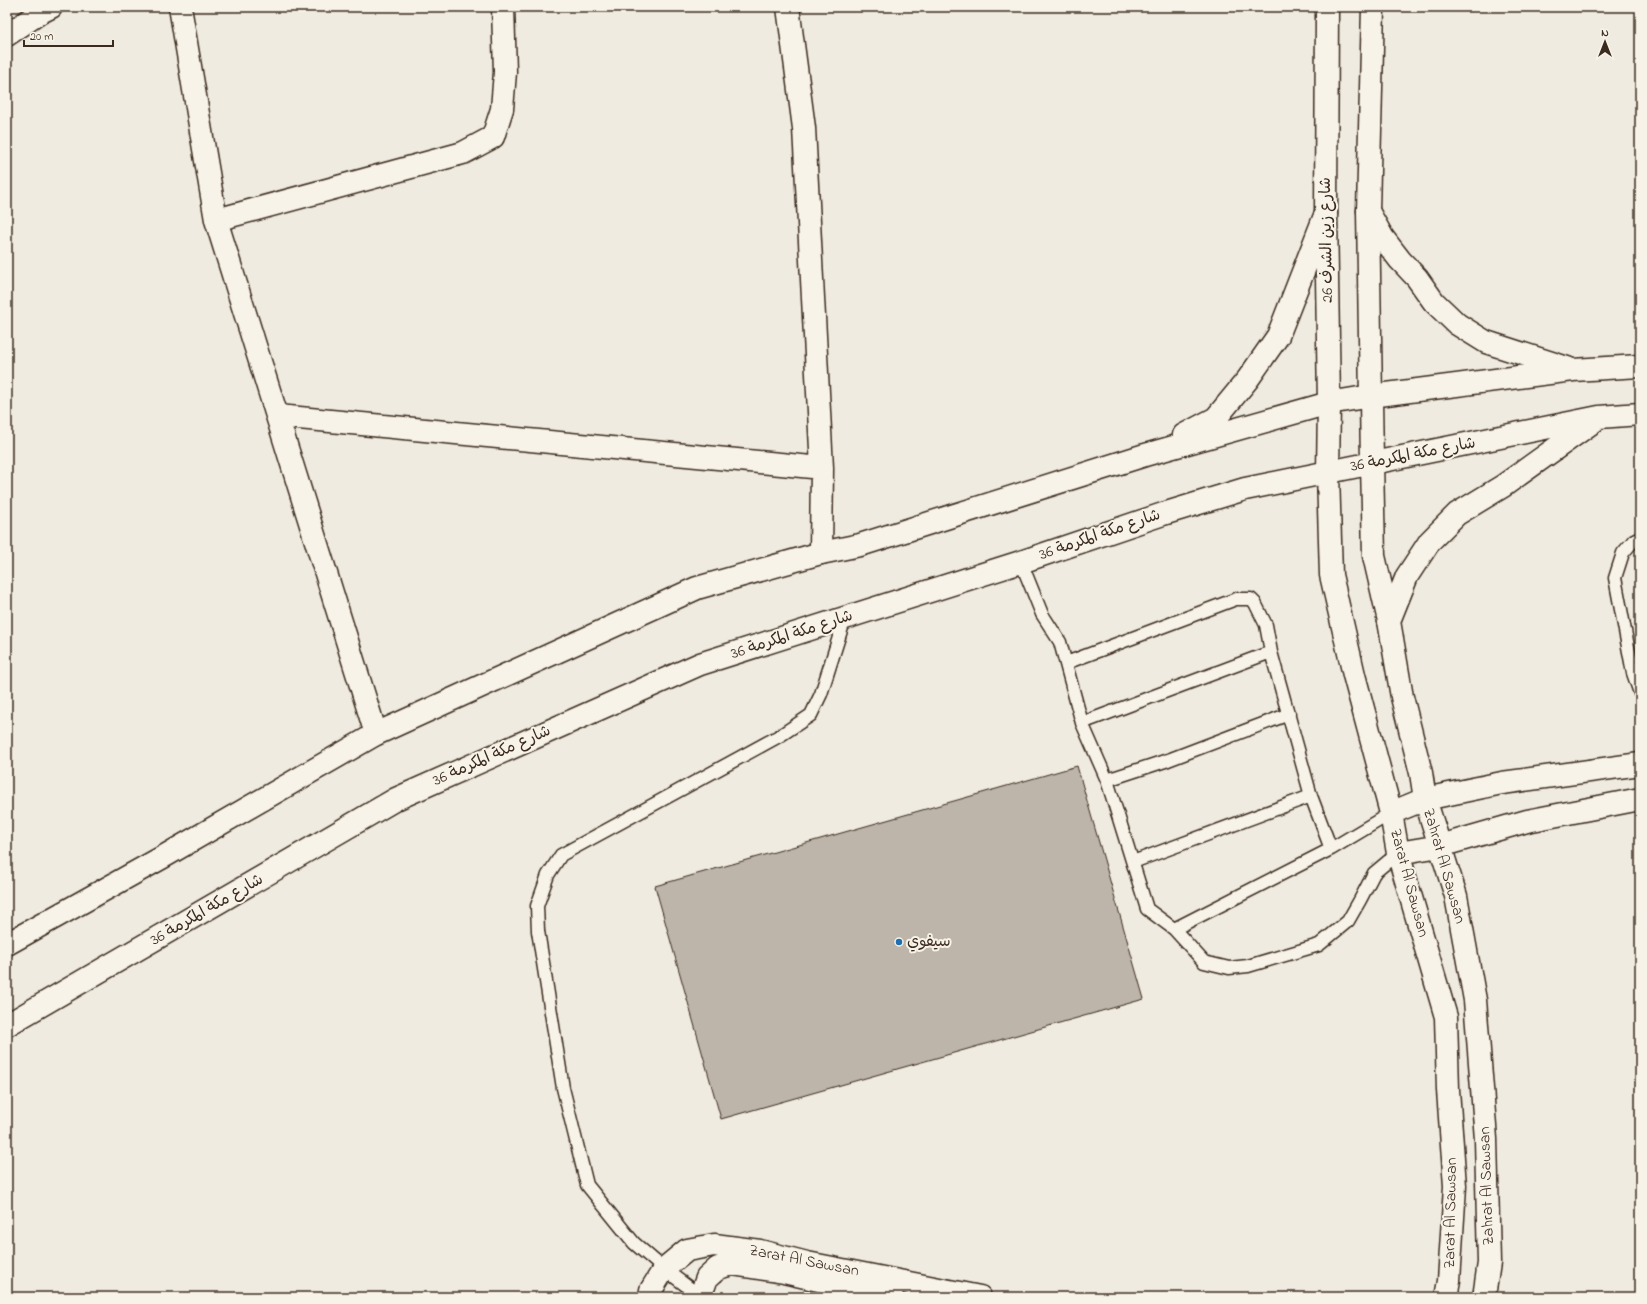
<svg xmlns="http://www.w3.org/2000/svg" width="1647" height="1304" font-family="'Indie Flower','Playpen Sans Arabic',sans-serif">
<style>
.building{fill:#bdb5aa;stroke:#3b2a1e}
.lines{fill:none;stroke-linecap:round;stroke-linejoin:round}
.lane-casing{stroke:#3b2a1e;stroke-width:15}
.street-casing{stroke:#3b2a1e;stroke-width:25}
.secondary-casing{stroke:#3b2a1e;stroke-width:25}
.primary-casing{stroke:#3b2a1e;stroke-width:25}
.lane{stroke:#f7f3e8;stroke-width:12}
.street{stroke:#f7f3e8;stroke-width:22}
.secondary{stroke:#f7f3e8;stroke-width:22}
.primary{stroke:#f7f3e8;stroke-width:22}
.poi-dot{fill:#1f6fb2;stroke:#f7f3e8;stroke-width:1.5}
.labels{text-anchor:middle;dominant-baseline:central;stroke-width:4;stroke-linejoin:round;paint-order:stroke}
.street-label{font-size:16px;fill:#3b2a1e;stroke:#f7f3e8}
.poi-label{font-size:16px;fill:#3b2a1e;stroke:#f7f3e8;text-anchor:start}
</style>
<rect width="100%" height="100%" fill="#efebe0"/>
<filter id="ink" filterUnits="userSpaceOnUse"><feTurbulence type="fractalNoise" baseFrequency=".025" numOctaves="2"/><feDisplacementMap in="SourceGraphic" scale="8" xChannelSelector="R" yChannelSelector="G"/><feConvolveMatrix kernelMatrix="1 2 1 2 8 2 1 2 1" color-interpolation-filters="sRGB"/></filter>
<g filter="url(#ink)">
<path class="building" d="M1077,766L1144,999L721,1119L655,886Z"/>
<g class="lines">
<g class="lane-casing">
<path id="lane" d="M1640,537L1634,540L1623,553L1615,578L1633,673L1640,693
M1021,562L1042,614L1060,642L1082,723L1107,780L1147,909L1174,929L1204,962L1229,968L1248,966L1319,945L1348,921L1360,900L1374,873L1398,853
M1066,663L1236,599H1251L1255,603L1266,625L1271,652L1311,796L1331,849
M1082,723L1271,652
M1107,780L1168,760L1289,714
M1133,862L1311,796
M1174,929L1331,849L1391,813
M700,1296L664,1269L634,1243L587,1185L563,1088L538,931L537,906L548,875L561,855L781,735L811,715L821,694L845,618"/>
</g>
<g class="street-casing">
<path id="street" d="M180,7L216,220L376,734
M788,7L804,128L822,468L821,553
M7,35L41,12L51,7
M216,220L463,153L493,137L502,109L505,72L503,7
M278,416L822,468
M1372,462L1374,556L1389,621L1402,697L1421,773L1425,799L1456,896L1475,1000L1486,1139L1489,1263L1484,1297
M1328,473L1331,575L1354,675L1391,813L1398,853L1446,1017L1448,1090L1455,1186L1449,1281L1446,1297
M1391,813L1425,799L1502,783L1640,764
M1398,853L1440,846L1527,821L1640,799
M650,1297L651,1290L664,1269L687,1250L714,1245L760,1251L807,1263L980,1297
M700,1297L707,1278L718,1268L732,1264L784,1272L892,1297"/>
</g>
<g class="secondary-casing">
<path id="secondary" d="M1327,7L1326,213L1329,403L1328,473
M1372,462L1368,211L1373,7"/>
</g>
<g class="primary-casing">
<path id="primary" d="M1368,211L1383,238L1400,260L1417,278L1434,302L1457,324L1486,342L1567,368
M1184,435L1216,418L1248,379L1278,336L1326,213
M1389,621L1407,576L1430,541L1457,514L1503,486L1594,421
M7,944L163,857L376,734L697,588L821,553L860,545L1145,455L1329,403L1371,396L1573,370L1640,366
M7,1025L396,799L700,664L1021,562L1163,514L1245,489L1599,417L1640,414"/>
</g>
<use href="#lane" class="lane"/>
<use href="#street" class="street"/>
<use href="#secondary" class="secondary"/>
<use href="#primary" class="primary"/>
</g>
</g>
<circle class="poi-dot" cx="899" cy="942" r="4"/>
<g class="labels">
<g class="street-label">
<text transform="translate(1327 240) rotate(-91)">شارع زين الشرف 26</text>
<text transform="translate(1413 455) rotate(-11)">شارع مكة المكرمة 36</text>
<text transform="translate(1100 535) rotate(-19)">شارع مكة المكرمة 36</text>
<text transform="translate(792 635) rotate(-18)">شارع مكة المكرمة 36</text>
<text transform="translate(492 756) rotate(-24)">شارع مكة المكرمة 36</text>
<text transform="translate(1444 866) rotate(74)">Zahrat Al Sawsan</text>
<text transform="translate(1409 883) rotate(75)">Zarat Al Sawsan</text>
<text transform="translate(207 910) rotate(-30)">شارع مكة المكرمة 36</text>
<text transform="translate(1487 1186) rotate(-92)">Zahrat Al Sawsan</text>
<text transform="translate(1451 1213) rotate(-89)">Zarat Al Sawsan</text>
<text transform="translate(804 1261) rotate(11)">Zarat Al Sawsan</text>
</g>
<g class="poi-label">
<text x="907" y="942">سيفوي</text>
</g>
</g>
<rect width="1647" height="1304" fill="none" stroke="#f7f3e8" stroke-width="24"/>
<rect x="12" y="12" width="1623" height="1280" fill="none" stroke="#3b2a1e" stroke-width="1.5" filter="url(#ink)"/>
<g transform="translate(1605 42)" stroke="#f7f3e8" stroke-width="3" paint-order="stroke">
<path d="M0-3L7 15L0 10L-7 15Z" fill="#3b2a1e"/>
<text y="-6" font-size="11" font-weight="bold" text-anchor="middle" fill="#3b2a1e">N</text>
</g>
<path d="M24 40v6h89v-6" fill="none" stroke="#3b2a1e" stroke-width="2"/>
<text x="30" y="40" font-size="12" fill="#3b2a1e" stroke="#f7f3e8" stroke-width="3" paint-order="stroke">20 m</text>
</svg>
